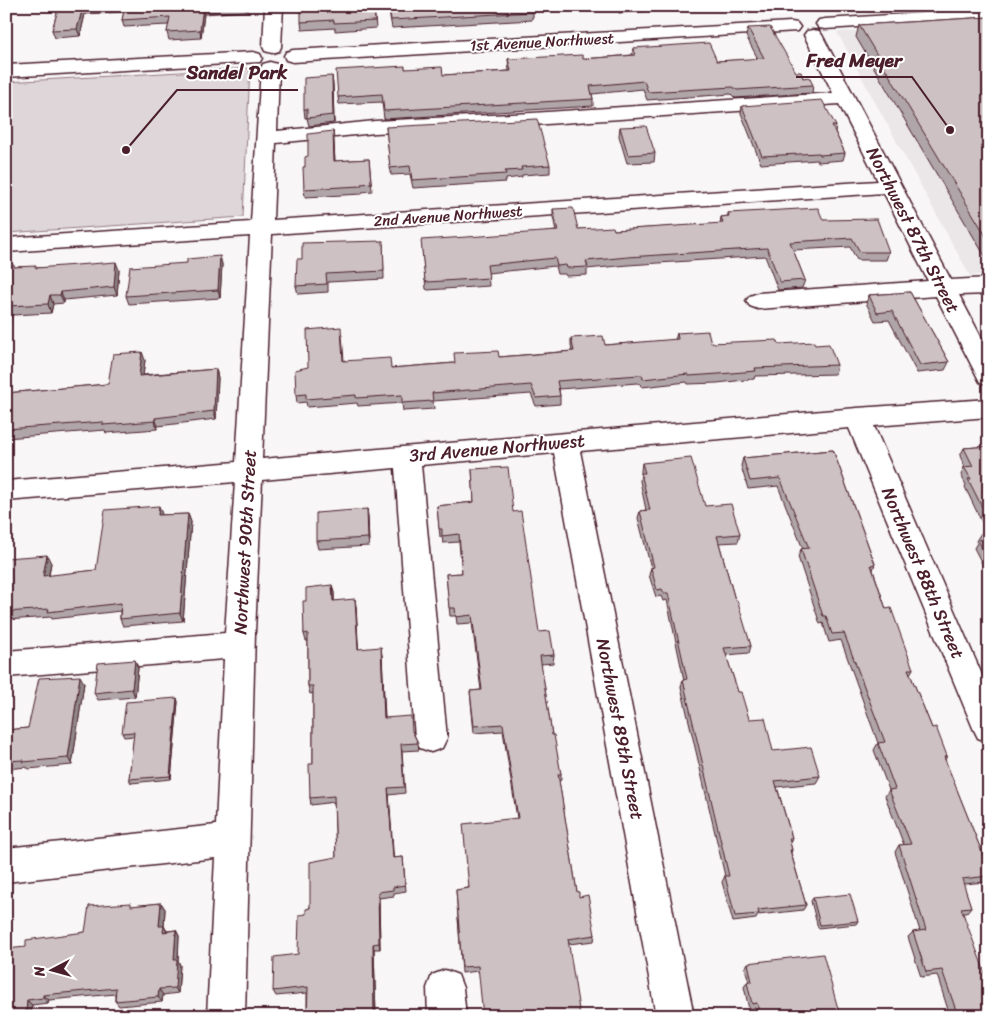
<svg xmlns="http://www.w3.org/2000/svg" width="995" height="1022" font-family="Sriracha,sans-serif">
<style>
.built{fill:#ebe6e8}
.green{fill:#ded6d9;stroke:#947a82}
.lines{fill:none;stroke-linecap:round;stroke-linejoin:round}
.minor-casing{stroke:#4a1f2b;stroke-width:3}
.minor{fill:#fff;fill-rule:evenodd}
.wall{fill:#b0a6a9;stroke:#4a1f2b}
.shaded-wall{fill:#908789;stroke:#4a1f2b}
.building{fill:#cdc1c4;stroke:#4a1f2b}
.labels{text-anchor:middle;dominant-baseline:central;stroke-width:4;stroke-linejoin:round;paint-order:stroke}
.far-street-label{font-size:15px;fill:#4a1f2b;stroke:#fff}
.street-label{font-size:18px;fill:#4a1f2b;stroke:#fff}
.leader{fill:none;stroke:#4a1f2b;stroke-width:2}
.callout-dot{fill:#4a1f2b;stroke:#fff;stroke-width:2}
.callout-label{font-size:19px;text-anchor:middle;font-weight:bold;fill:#4a1f2b;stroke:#fff;stroke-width:4;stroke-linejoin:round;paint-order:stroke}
</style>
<rect width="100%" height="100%" fill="#f8f6f7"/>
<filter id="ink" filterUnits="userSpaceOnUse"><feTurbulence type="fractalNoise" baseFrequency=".02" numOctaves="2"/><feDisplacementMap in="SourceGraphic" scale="10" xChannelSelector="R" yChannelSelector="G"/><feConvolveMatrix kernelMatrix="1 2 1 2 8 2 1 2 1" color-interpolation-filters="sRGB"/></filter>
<g filter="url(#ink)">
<path class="built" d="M989,26V274L970,276L837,32Z"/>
<path class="green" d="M823,6H919V7L826,12Z
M250,68L243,217L6,233V82Z"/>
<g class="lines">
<g class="minor-casing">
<path id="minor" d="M265,6H283L281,47L279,51L272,53L265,51L263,47Z
M989,9V19L825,29L819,28L816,24L819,20L825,19Z
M791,22L797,23L800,27L797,31L293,62L286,60L284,56L286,52L293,50Z
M813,30L819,31L822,35L951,280L989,278V294L959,295L989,352V385L980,382L936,296L758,309L750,306L746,301L750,296L758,293L928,281L884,193L272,234L262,459L857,408L989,399V417L874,426L989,691V742L978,738L973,728L849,428L580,451L694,1016H656L554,453L421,465L447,738L442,748L431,752L420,748L415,738L395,468L262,480L255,632L245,1016H207L215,858L6,882V848L216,825L224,659L6,677V651L225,633L235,482L6,501V481L236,462L250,236L6,252V238L251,222L261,68L263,64L270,62L277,64L279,68L277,131L375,121L532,113L833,93L804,35L807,31ZM839,104L878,181L273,220L276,143L375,133L532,125Z
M253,52L260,54L262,58L260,62L6,77V65Z
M445,970L458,975L463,988L466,1016H428L427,988L432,975Z"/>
</g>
<use href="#minor" class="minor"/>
</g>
<path class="wall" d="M59,6H247V11L204,14L201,38L169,40L167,32L169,25L124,27L122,20L124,12L85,14L80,36L55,38L52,30Z
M374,6L376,28L335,31V28L302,30L301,22Z
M388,6H533V17H532V20L392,28Z
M617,6H691V9L619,13Z
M989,17V258H986L856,37L859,25Z
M748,28L796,72L813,85L812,93L735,98L731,94L647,100L643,89L592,94L593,99V106L384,119L382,102L339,104L338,97L405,69L443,75L509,71L508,59H583L632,55L633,48L717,61L758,59L746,36Z
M332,76L333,85L334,123L309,126L307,118H305L304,109Z
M742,106L836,126L835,132L845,153L843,160L818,162L817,160L761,164L741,113Z
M386,127L550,165V173L522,175V177L506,179V182L413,188L410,174L391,175Z
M620,127L655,153L654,162L627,163L619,136Z
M333,131L335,161L369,159L372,191L362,192V194L305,197L304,189L305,167L308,156Z
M553,209L578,229L614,230L720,224L721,217L728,216V213L823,220L889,252L886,260H857L850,247L793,250L805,280L802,288L778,290L765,256L628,265L587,269V275L566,276L565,274H557L555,266L488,273L489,286L428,290L426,289L422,248L556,231L553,217Z
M383,241L384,279L328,282V292L298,294L296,286L302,259Z
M187,263L222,264L220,298L129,304L126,296Z
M6,266L15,267L119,270L117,295L64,300V303L53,304L51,313L12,315L6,339Z
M989,289V301L986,296Z
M910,292L949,362L945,370L917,373L889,320L875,321L866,303L869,295Z
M677,333L711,343L815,345L837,365L835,374L755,376L754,379L717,383L688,384L687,382L642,387L641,384L637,383L559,389L560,396V404L536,406L531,394L433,401L434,409L403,411L402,403L358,406L357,403L307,407L306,402L297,403L296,395L308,367L342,335L344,361L391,368L454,363L499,357L572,351L571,346V338L605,345L675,340Z
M145,360L143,375L216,369L218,378L216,419L158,426L157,429L106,433L105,430L6,438V393L108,384Z
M989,446V577L974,548L977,543L976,541L981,533H987L965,487L966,485L961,475L964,467H965L960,456L964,448Z
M833,450L875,564L873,570L886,609L913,669L910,674L932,728L947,756L945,760L989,870V879L986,882L963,884L971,907L966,913H963L989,1016H950L937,975L921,977L908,937L913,932L920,931L895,852L899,845H904L885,796L889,790L874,750L878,743L841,640L829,642L823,623L820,624L798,557L801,549H803L778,486L748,489L741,466L743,458Z
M642,463L705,506L740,534L738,542L719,543L735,600L751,646L749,653L726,655L738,692L749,719L773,751L820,776L816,783L777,787L792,838L790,843L792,850L791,853L806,905L803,910L758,915L756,919L733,922L722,882L725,876L681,687L683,680H684L667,600L663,601L661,596L656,597L649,575L651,568L638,518L640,511L646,510L640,481L641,473V471Z
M472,469L513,512L539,632L554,655L553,663L541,664L552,735L561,774V780L559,781L577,892L579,897L595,935L594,941L569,944L478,971L462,973L456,890L468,888L517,818L503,731L474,733L470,691L481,690L472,623L457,624L456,616H450L446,574L462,573L459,542L443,543L442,537H440L437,506L474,502Z
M367,509L368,517L369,546L318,549L316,541Z
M162,514V515L188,514L191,522L183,621L123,626L120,619V611L52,619L51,617L6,620V558L51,563L49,576L96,570Z
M332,585L334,593V601L356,606L358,649L382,655L385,718L413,732L418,743L419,750L402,751L405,793L389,795L393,858L403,857L406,891L394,893V896L379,898L380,949H374L376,1016H307V993L276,996L273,991L298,954L306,914L336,857L334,802L311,805L310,798L313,764V693L310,694L308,686V641H306L304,634L306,601Z
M135,660L138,668L135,697L98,700L94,693Z
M84,683L72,765L28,769L27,767L6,769V730L28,728Z
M177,698L178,702L171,779L131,783L129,779L134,736L124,737L122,733Z
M813,898L858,921L856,924L818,928L811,901Z
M161,903L165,909L164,926L167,931L176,930L179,936L178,961L180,965L178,993L163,995L162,1002L119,1006L115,1001V994L49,1000L48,1003L32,1005L31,1016H6L26,947L85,932L133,906Z
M748,963L840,1016H756L755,1008L749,1009L744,987L747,982H749L745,968Z"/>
<path class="shaded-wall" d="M83,7L85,14L80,36L77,29Z
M203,7L204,14L201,38L200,30Z
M332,76L333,85L334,123L333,115Z
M333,131L334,139L335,169L334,161Z
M220,256L222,264L220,298L218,290Z
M116,262L119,270L117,295L114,287Z
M61,292L64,300V303L60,295Z
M50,295L53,304L51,313L48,304Z
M8,306L12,315L6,339V316Z
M142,352L145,360L142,384L139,376Z
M216,369L218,378L216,419L214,411Z
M155,418L158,426L157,429L155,421Z
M159,506L162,514L161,523L158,515Z
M367,509L368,517L369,546L368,538Z
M188,514L191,522L183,621L180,613Z
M47,555L51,563L47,584L43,576Z
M332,585L334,593V608L333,601Z
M355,599L356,606L359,657L358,649Z
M381,647L382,655L385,725L384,718Z
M135,660L138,668L135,697L132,689Z
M80,676L84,683L72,765L68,758Z
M177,698L178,702L171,779L170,776Z
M388,788L389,795L394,864L393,858Z
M378,892L379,898L380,949L379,943Z
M161,903L165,909L164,926L167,932V938L159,926Z
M176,930L179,936L178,961L180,965L178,993L175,988L174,960Z
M373,944L374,949L376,1016H374Z
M159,989L163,995L162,1002L158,997Z
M43,995L49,1000L48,1003L43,998Z
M27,1000L32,1005L31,1016H29L26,1013Z"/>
<path class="building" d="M59,6H88L83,7L77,29L52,30Z
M125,6H208L203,7L200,30L167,32L170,17L122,20Z
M301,6H374L375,21L334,23V20L301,22Z
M389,6H533L534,9H532L533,12L391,20Z
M989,17V241L859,25Z
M770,27L796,72H801L803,78L809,77L813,85L737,90L733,87L648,92L644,81L590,86L593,99L384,111L382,94L338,97L336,70L405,66V69L442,67L443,75L511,71L508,59L582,55L583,59L635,55L633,48L709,43L717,61L764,58L748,28Z
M332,76L333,115L307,118V109H304V78Z
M822,100L836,126H832L845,153L820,155L819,153L762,156L742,106Z
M537,119L550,165L521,167L522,170L505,171L506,174L412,180L410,166L390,168L386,127Z
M646,126L655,153L628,155L620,127Z
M333,131L334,161L369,159L371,183L361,184V186L304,189L303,167H305V157L308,156V134Z
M573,208L578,229L613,227L614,230L723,223L721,217L729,216L728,213L818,208L823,220L877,219L889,252H860L852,238L790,242L805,280L780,282L767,248L628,257L586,261L588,267L567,268L566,265L557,266L555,258L487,265L489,278L428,282L425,281L421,240L558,231L553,209Z
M383,241L384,271L326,274L327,284L296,286L297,259H302V243Z
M220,256L218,290L126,296L130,267L187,263V259Z
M116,262L114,287L61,292L60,295H50L48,304L8,306L6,316V266L14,265V267L36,266V268Z
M910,292L949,362L920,365L892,311L877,313L869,295Z
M341,327L343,361L390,358L391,368L455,363L454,353L498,351L499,357L574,351L571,338L603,336L605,345L678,339L677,333L708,331L711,343L777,340L779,344L814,342L815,345L829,344L837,365L755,368L756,371L719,374L689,376L688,374L643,379L642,375H639L557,381L560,396L536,398L531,385L432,393L433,401L402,403V395L356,398V395L306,399V394L296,395L295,370L308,367L307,330Z
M142,352L139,376L216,369L214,411L155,418V421L103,425V422L6,429V393L108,384L113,354Z
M989,446V521L968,479H971L964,467L973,466L964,448Z
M833,450L875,564L871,565L886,609L891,608L913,669H908L932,728L936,727L947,756L944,757L989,870V876L962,879L971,907L961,908L985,973L989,972V1016H958L942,970L926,972L913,932L926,930L899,845L911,844L889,790L895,789L878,743L885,742L844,633L832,634L826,616H823L801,549L809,548L780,478L750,481L743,458Z
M691,458L705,506L731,504L740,534L717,536L735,600H737L751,646L724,648L738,692H741L749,719L765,718L773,751L811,747L820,776L775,781L792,838H789L792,850H790L806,905L758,910L759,914L735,916L725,876H729L683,680L687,679L668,593H664L662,589L657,590L651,568L654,567L640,511L650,510L641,473H645L642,463Z
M508,467L513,512L521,511L539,632L550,631L554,655L540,656L552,735H554L561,774H558L577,892H579V897L588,895L595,935L568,939L580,1016H483L478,966L462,967L456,890L469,888L463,824L518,818L503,724L474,726L470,691L482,690L472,615L456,617L455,608H449L446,574L462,573L459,534L442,536V529H439L437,506L474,502L472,469Z
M159,506L158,515L188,514L180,613L120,619L121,603L48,612L49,609L6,612V558L47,555L43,576L96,570L105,510Z
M367,509L368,538L316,541V513Z
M981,533H989V561L978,540H984Z
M332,585L333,601L355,599L358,649L381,647L384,718L411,716L412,731L418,743L401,744L404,787L388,788L393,858L403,857L405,885L393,887V890L378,892L379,943L373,944L374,1016H307L308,987L273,991L274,957L298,954L299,915L306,914V909L310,908V862L336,857L334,796L310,798L309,764H313V686H308V633L304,634L303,601H306V588Z
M135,660L132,689L94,693L98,663Z
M80,676L68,758L23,762L24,760L6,761V730L28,728L39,678Z
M177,698L170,776L129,779L134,732L122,733L126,702Z
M850,894L858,921L820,925L813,898Z
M131,903V906L161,903L159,926H164L163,932L176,930L174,960H177L175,988L159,989L158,997L115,1001L116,988L43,995V998L27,1000L26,1013L6,1016V949L26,947V940L85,932L89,906Z
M823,954L840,1016H778L777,1012L760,1014L757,1003L752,1004L747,982H752L748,963Z
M886,1012L887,1016H865Z"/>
</g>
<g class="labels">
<g class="far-street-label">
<text transform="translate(542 42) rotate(-3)">1st Avenue Northwest</text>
<text transform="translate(448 216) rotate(-4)">2nd Avenue Northwest</text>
</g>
<g class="street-label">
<text transform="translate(913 230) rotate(63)">Northwest 87th Street</text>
<text transform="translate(497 448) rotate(-5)">3rd Avenue Northwest</text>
<text transform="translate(245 542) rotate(-87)">Northwest 90th Street</text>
<text transform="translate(923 573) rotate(67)">Northwest 88th Street</text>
<text transform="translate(620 729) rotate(79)">Northwest 89th Street</text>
</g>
</g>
<path class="leader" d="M950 130L912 77H796M126 150L177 90H298"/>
<g class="callout-dot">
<circle cx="950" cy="130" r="5"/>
<circle cx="126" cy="150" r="5"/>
</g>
<g class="callout-label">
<text x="854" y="67">Fred Meyer</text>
<text x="237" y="79">Sandel Park</text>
</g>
<rect width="995" height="1022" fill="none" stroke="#fff" stroke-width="25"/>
<rect x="12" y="12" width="970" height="997" fill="none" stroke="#4a1f2b" stroke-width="2" filter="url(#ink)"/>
<g transform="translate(52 970) rotate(264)" stroke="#ffffff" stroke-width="4" paint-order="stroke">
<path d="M0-4L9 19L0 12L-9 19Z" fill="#4a1f2b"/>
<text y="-8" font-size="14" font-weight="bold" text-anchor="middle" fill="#4a1f2b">N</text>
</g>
</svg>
